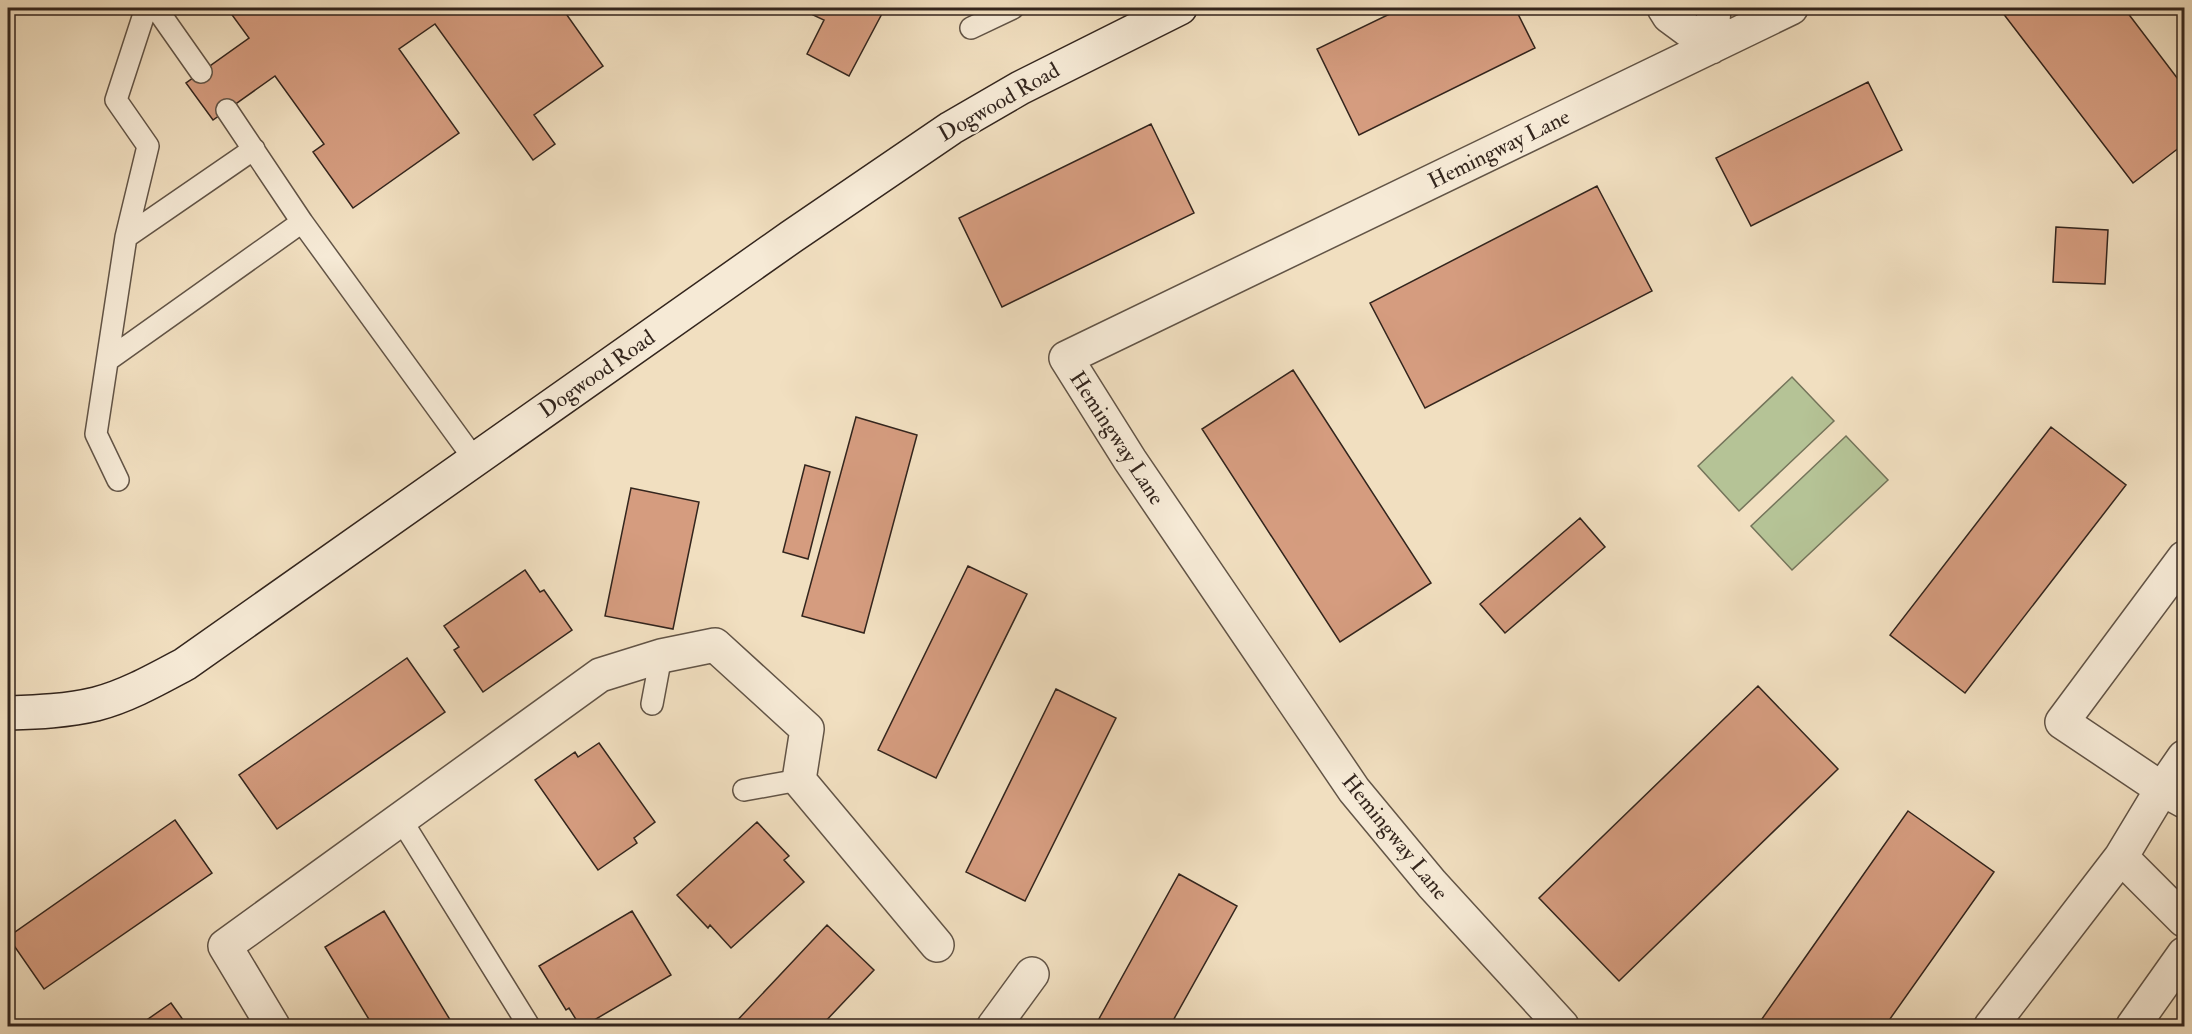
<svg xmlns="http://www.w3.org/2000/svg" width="2192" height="1034" font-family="'IM FELL Double Pica',serif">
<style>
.green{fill:#b5c396;stroke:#74745a;stroke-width:1.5}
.building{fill:#d59c7f;stroke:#33251d;stroke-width:1.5}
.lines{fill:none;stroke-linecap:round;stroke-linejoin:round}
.lane-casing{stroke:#625446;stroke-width:24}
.street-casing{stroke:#625446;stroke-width:36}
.secondary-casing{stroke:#33251d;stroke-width:36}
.lane{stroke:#f6ead6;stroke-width:21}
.street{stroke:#f6ead6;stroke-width:33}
.secondary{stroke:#f6ead6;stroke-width:33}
.labels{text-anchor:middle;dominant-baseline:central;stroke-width:4.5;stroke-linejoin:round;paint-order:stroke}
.street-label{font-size:22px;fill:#33251d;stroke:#f6ead6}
</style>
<rect width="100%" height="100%" fill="#f1dfc0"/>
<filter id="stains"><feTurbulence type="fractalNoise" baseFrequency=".00333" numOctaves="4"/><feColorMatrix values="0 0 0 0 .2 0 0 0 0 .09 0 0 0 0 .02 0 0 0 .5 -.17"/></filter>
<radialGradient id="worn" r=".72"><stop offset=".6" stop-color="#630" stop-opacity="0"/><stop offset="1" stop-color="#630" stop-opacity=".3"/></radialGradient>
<path class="green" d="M1792,377L1834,421L1739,511L1698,466Z
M1846,436L1888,480L1792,570L1751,526Z"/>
<path class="building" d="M227,8H562L603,66L534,115L555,144L533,160L435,24L399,49L459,133L353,208L313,152L324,144L275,76L213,120L186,83L249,38Z
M817,8H885L849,76L807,54L824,20L813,15Z
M1402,8H1515L1535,48L1359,135L1317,49Z
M1999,8H2124L2184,87V144L2133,183Z
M1868,82L1902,150L1751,226L1716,158Z
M1151,124L1194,213L1002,307L959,218Z
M1597,186L1652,291L1425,408L1370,303Z
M2056,227L2108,230L2105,284L2053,282Z
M1293,370L1431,583L1340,642L1202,429Z
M856,417L917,435L864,633L802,616Z
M2051,427L2126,485L1965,693L1890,635Z
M805,465L830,472L808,559L783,552Z
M631,488L699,502L673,629L605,616Z
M1580,518L1605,547L1505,633L1480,604Z
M968,566L1027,594L936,778L878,750Z
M525,570L540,592L544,590L572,630L483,692L454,650L459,647L444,626Z
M407,658L445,712L277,829L239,775Z
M1758,686L1838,769L1619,981L1539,898Z
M1056,689L1116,718L1025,901L966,872Z
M599,743L655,822L634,838L637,843L598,870L535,780L575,752L578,757Z
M1908,811L1994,872L1885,1026H1757Z
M175,820L212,873L44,989L8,937Z
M757,822L789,856L784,860L804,882L731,948L710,925L708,928L677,895Z
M1179,874L1237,906L1170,1026H1095Z
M384,911L452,1023L446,1026H373L325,947Z
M632,911L671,975L584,1026H580L569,1008L566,1010L539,966Z
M827,925L874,970L821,1026H732Z
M171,1003L186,1024L183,1026H138Z"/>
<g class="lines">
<g class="lane-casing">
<path id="lane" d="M156,8L201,72
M971,28L1013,8
M227,110L302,222
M126,237L254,149
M108,360L302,222L475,460
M118,480L96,434L126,237L148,146L116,100L146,8
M652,704L661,656
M744,790L799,780
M400,818L529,1026"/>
</g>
<g class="street-casing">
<path id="street" d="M1664,8L1669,16L1711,47
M1711,47L1714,8
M2184,558L2062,722L2162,789L2184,801
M2121,857L2184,920
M273,1026L225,946L600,675L661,656L715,645L807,729L799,780L937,945
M994,1026L1032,974
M1562,1026L1432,884L1354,790L1130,460L1066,358L1791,8
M1991,1026L2121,857L2162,789L2184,757
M2133,1026L2184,954"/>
</g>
<g class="secondary-casing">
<path id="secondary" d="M8,713C37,712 67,711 96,704C127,696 157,679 185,664L791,237L951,128L1020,88L1180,8"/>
</g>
<use href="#lane" class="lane"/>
<use href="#street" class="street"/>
<use href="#secondary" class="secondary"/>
</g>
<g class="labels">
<g class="street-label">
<text transform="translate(999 102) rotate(-30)">Dogwood Road</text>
<text transform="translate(1499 149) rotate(-26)">Hemingway Lane</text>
<text transform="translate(597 374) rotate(-35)">Dogwood Road</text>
<text transform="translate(1117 438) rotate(57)">Hemingway Lane</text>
<text transform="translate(1395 837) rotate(51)">Hemingway Lane</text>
</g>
</g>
<rect width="2192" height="1034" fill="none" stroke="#f1dfc0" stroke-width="30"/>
<rect x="9" y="9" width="2174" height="1016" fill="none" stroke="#33251d" stroke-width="3"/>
<rect x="15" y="15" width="2162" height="1004" fill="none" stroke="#33251d" stroke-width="1.5"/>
<rect width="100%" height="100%" filter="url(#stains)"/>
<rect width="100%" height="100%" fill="url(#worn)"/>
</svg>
